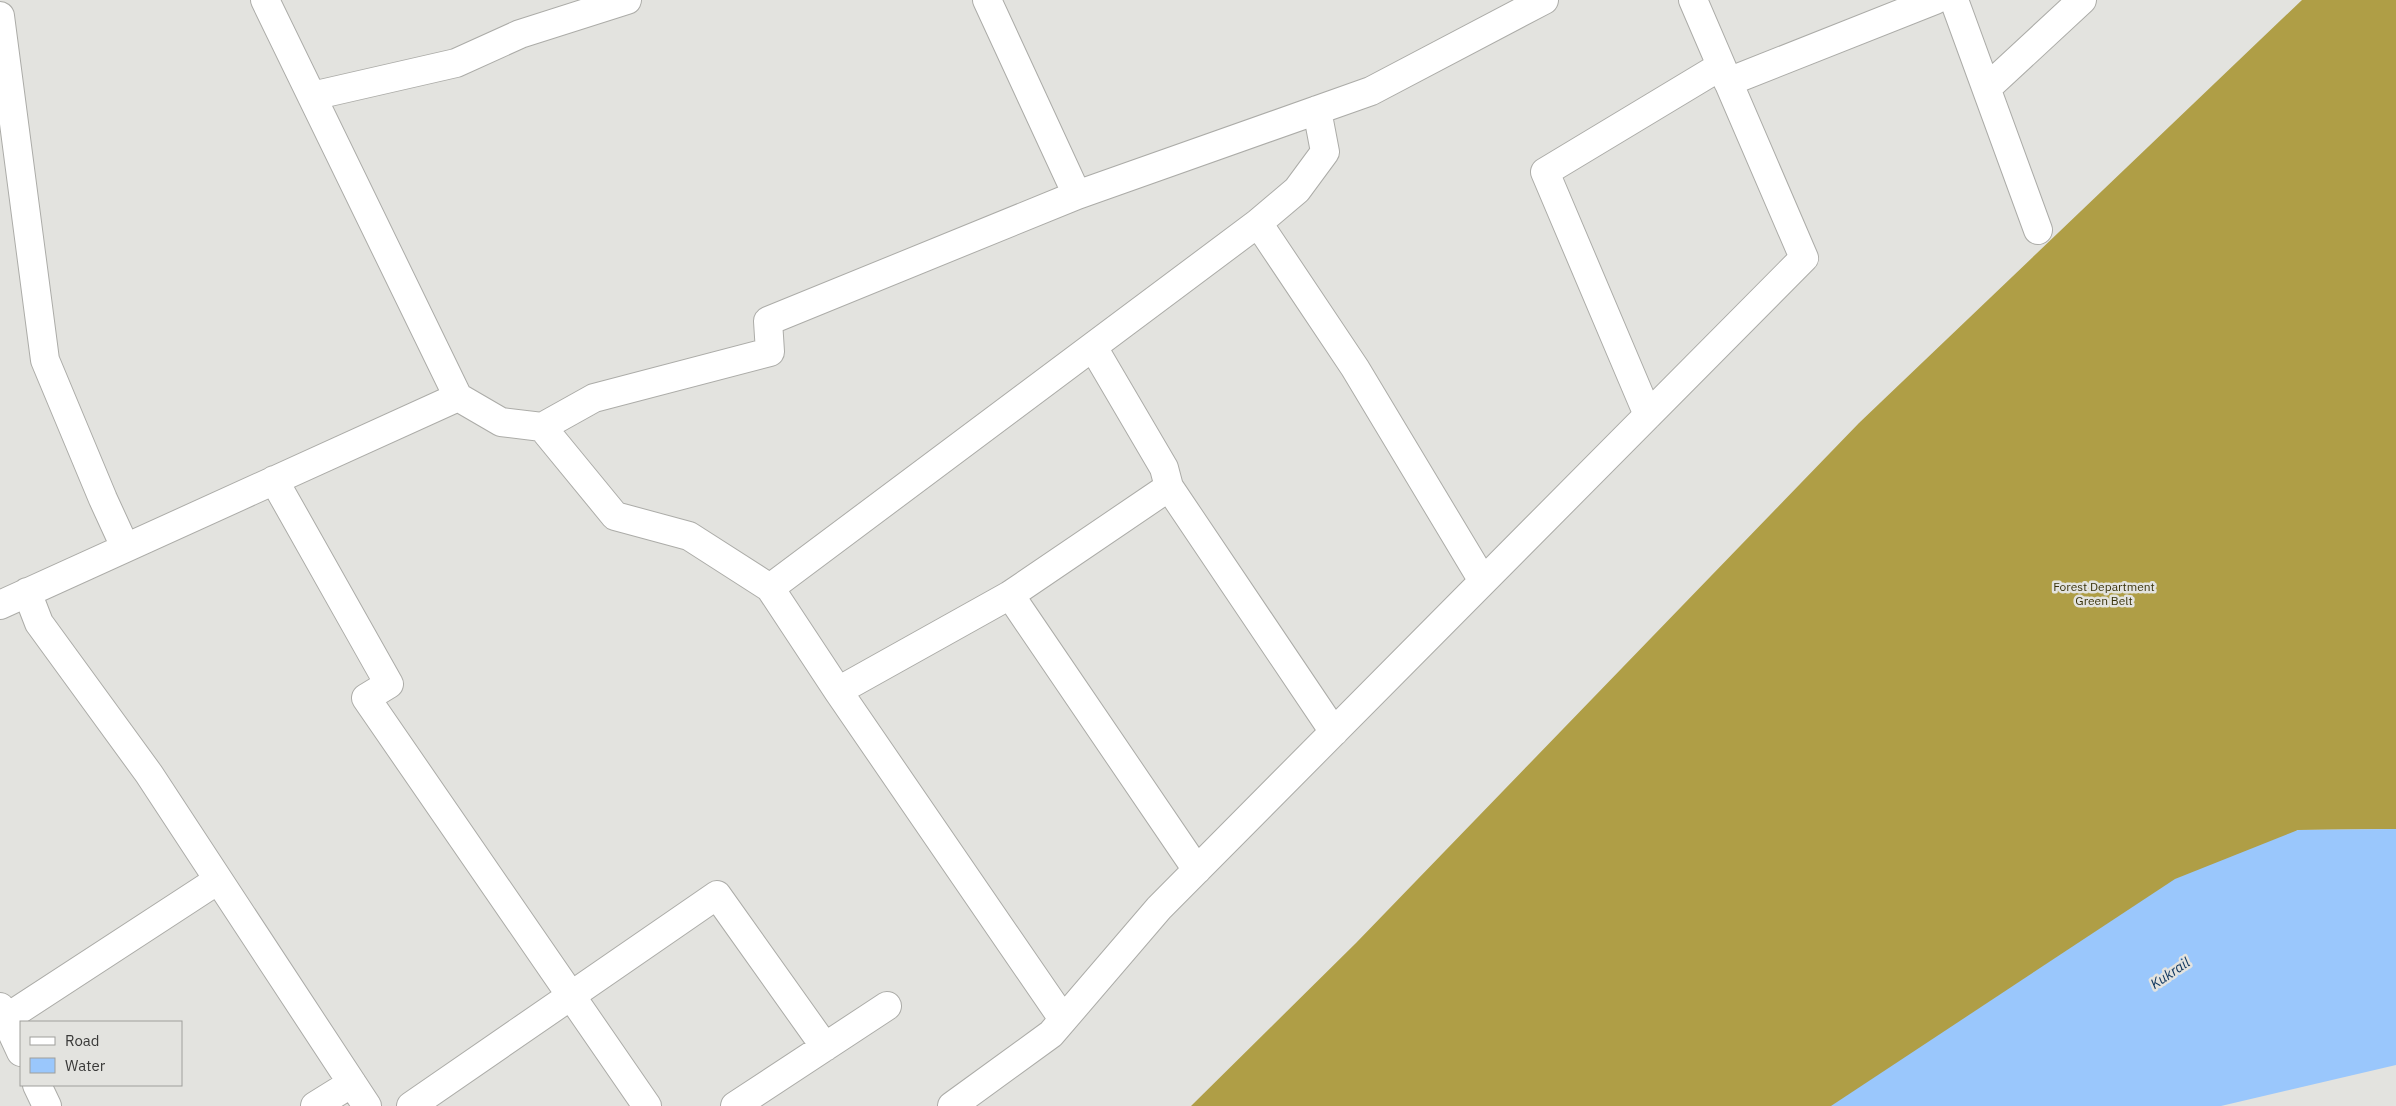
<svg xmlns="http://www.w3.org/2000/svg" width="2396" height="1106" font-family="'IBM Plex Sans',sans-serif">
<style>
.forest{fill:#af9e46}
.water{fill:#9ac7fc}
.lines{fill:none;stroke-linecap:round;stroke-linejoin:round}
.minor-casing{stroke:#acaca8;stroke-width:30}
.minor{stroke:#fff;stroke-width:28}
.labels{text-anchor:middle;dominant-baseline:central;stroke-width:5;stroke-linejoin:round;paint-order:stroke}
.park-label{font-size:12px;fill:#3a330b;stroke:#e3e3df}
.water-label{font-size:14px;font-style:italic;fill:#0c345d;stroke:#e3e3df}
</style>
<rect width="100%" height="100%" fill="#e3e3df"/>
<path class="forest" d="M2302,0H2396V829L2298,830L1833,1106H1191L1356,943L1859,423Z"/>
<path class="water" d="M2396,829V1065L2221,1106H1831L2175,879L2298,830Z"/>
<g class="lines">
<g class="minor-casing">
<path id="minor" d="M265,0L458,397L501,422L542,427L615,516L689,536L770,588L838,691L1063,1019
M987,0L1077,195
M1954,0L2038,230
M0,16L45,360L103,499L125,547
M1728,82L1935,0
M1987,88L2082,0
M312,96L456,63L520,34L627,0
M1258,223L1355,368L1483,581
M1648,415L1545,172L1721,66
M542,427L594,398L770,352L768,321L1077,195L1371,91L1544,0
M274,480L389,684L366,698L647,1106
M1169,487L1334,732
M770,588L1258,223L1297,190L1325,152L1317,110
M27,592L39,623L149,774L367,1106
M1010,595L1197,870
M0,605L458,397
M838,691L1010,595L1169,487L1164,468L1093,347
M0,1007L21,1052
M5,1019L218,880
M37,1085L47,1106
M315,1106L352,1083
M411,1106L717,895L825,1047
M735,1106L887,1006
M952,1106L1051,1034L1159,908L1804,258L1693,0"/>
</g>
<use href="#minor" class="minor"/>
</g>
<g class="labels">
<g class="park-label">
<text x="2104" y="586">Forest Department<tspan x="2104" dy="14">Green Belt</tspan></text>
</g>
<g class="water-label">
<text transform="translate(2170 973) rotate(-34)">Kukrail</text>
</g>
</g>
<rect x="20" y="1021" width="162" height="65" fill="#e3e3df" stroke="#9f9f9c"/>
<rect x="30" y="1037" width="25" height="8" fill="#ffffff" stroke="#9f9f9c"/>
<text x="65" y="1046" font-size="15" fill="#393938">Road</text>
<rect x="30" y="1058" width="25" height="15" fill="#9ac7fc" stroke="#9f9f9c"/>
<text x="65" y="1071" font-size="15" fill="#393938">Water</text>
</svg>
